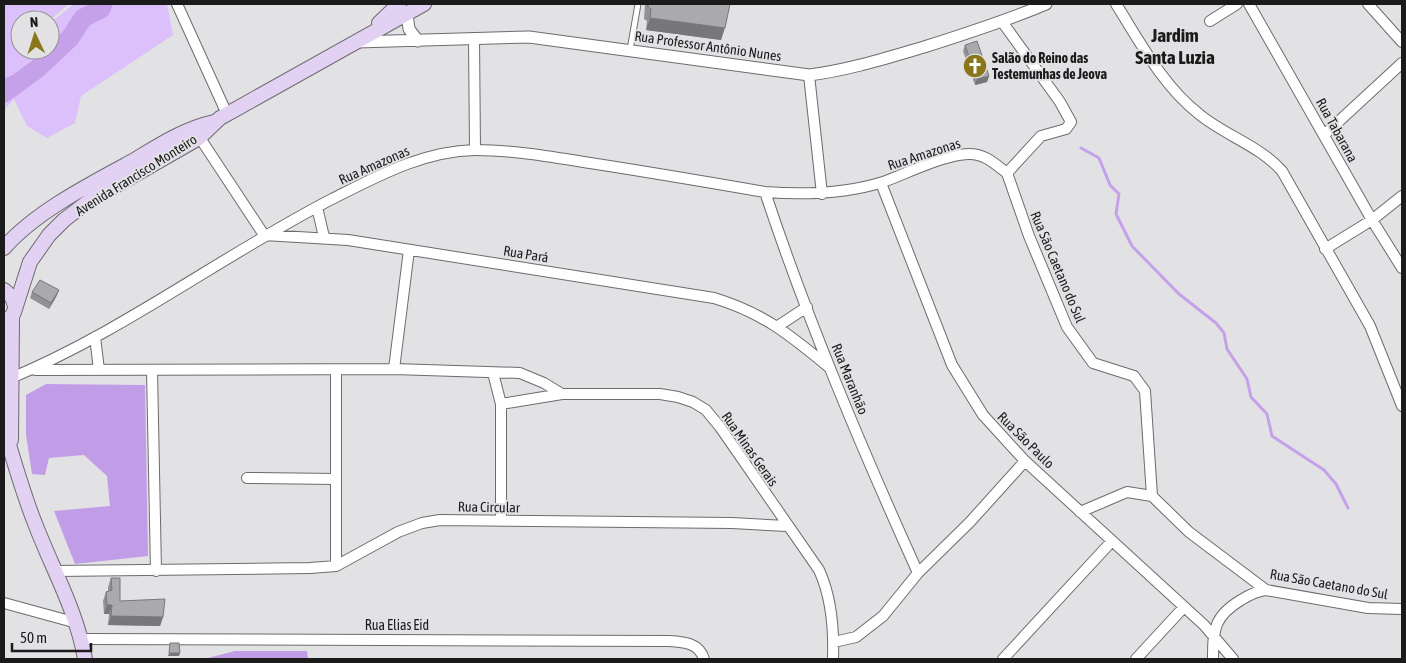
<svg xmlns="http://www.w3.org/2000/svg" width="1406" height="663" font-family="'Asap Condensed',sans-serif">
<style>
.green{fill:#dcc0fb}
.forest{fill:#c29de7}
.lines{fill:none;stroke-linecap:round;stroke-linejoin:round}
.stream{stroke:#c5a1ea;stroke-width:3}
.river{stroke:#c5a1ea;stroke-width:19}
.service-casing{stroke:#6c6b6d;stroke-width:7}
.minor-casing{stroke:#6c6b6d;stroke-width:12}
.tertiary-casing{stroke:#6c6b6d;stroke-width:13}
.secondary-casing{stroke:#6c6b6d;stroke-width:16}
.service{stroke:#fff;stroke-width:5}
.minor{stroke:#fff;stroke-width:10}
.tertiary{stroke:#fff;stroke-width:11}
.secondary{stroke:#e3d1f4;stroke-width:14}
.wall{fill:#929194}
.shaded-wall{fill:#777678}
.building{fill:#aaa9ac;stroke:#777678}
.labels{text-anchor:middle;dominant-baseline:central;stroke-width:4;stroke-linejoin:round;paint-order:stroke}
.street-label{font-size:14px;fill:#1b1b1c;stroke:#e2e1e4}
.poi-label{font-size:14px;font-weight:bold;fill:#1b1b1c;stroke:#e2e1e4;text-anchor:start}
.district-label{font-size:19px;font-weight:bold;fill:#1b1b1c;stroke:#e2e1e4}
</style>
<rect width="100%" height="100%" fill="#e2e1e4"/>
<path class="green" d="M4,4H69L50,20H20V50H50V23L74,4H167L173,35L81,96L75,123L47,138L27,126L14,99L4,110Z"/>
<path class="forest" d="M46,384L145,385L148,556L75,564L54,511L110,506L107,476L84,455L49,458L45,475L32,474L26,435V395Z
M235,651H307L308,659H204Z"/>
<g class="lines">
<path class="stream" d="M4,80L37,69
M1081,148L1099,158L1110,185L1119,194L1116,214L1132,246L1179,294L1216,323L1224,333L1227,349L1247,379L1251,397L1267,414L1272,436L1324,470L1336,484L1348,508"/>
<path class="river" d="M4,93L37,69L70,38L83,18L101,9L103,4"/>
<g class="service-casing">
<path id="service" d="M630,50L638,4"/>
</g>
<g class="minor-casing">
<path id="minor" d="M177,4L227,114
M1116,4C1140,42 1163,86 1199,114C1224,135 1260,146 1282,171L1370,326L1402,406
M1249,4L1372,220L1402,268
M1368,4L1402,42
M1210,21L1237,4
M1003,23L1060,102L1071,122L1066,129L1041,136L1007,173
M474,38L475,150
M809,75L822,194
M196,132L264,235L348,240L714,298C764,313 791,336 830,368
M1324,135L1402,63
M1007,173L1029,236L1067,327L1093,363L1134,376L1145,391L1152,496L1189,532L1266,590L1368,608L1402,609
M881,183L952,365L983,415L1025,461L1204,625L1233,659
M765,192C808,322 862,449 918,573
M317,207L324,237
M1325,249L1372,220L1402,196
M778,326L807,307
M95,337L99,370
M394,369L409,250
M35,370L394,369L520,373L544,383L562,394H660L678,397L693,402L706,410L720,427L819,570C832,598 834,629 833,659
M152,370L156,571
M493,373L501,404V521
M4,381C120,334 221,256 332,199C378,176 423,151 475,150C513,150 553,157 590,163C649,172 707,182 765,192C805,195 845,194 883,182C905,174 948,153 970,154C985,154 995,164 1007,173
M501,404L562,394
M247,478L336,479
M1080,512L1127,492L1152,496
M336,566V370
M55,571L310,568L336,566L398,532L422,523L440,520L732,523L787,526
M4,603L77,623
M81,639L669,641C685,642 699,643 704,659
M834,642L856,637L883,616L918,573L970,522L1025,461
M1003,659L1112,541
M1136,659L1184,607
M1213,659C1213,630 1214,616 1241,600C1249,595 1256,591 1266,590"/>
</g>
<g class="tertiary-casing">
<path id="tertiary" d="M407,14L409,29L418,41
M357,42L529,37L809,75C849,70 886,58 924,47C965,34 1006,21 1046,4"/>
</g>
<g class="secondary-casing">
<path id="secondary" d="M379,23L399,4
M4,248C34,213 90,184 131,162C158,146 183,129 214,122
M4,290L12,297L15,306
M4,321L12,316L14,312L30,262L49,235L64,220L89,201L199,138L220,118L424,4
M4,428C14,461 23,494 36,526C53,570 77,612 85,659
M11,440L12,316"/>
</g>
<use href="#service" class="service"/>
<use href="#minor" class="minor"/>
<use href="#tertiary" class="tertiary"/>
<use href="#secondary" class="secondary"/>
</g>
<path class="wall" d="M645,4H730L721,40L646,30L647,21L644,19Z
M965,45L989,76L987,82L975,85L963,51Z
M59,290L56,297L49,309L30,298L32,292Z
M111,578L120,601L163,617L160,626L108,625L109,614H104L103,601L106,592H108V587Z"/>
<path class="shaded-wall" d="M650,18L725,28L721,40L646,30Z
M989,76L987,82L975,85L977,79Z
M59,290L56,297L49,309L51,303Z
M107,605H112L109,614H104Z
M111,616L163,617L160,626L108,625Z
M169,653H180L179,656H168Z"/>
<path class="building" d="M648,4H730L725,28L650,18L651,9L648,7Z
M977,41L989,76L977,79L965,45Z
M40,280L59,290L51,303L32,292Z
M111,578H120V601L165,599L163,617L111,616L112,605H107L106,592L112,590Z
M170,643H179L180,653H169Z"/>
<defs>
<g id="church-disc" transform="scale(1.25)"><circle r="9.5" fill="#8a771b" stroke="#e2e1e4"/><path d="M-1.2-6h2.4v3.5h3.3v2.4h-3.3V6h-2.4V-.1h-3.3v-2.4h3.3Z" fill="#fff"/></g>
</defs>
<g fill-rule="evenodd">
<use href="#church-disc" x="975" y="66"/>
</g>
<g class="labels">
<g class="street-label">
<text transform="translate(708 46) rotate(8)">Rua Professor Antônio Nunes</text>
<text transform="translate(1337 130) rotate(61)">Rua Tabarana</text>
<text transform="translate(924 154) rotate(-18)">Rua Amazonas</text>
<text transform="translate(374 165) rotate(-24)">Rua Amazonas</text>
<text transform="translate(136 175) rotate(-32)">Avenida Francisco Monteiro</text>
<text transform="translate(526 254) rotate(9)">Rua Pará</text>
<text transform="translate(1058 267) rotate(67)">Rua São Caetano do Sul</text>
<text transform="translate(850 379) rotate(68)">Rua Maranhão</text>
<text transform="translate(1026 440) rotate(45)">Rua São Paulo</text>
<text transform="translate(750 449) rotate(55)">Rua Minas Gerais</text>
<text transform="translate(489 507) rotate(1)">Rua Circular</text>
<text transform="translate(1329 584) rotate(10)">Rua São Caetano do Sul</text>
<text x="397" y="625">Rua Elias Eid</text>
</g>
<g class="poi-label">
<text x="992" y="58">Salão do Reino das<tspan x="992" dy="16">Testemunhas de Jeova</tspan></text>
</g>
<g class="district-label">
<text x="1175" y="35">Jardim<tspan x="1175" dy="22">Santa Luzia</tspan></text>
</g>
</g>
<rect width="1406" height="663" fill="none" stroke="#1b1b1c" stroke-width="10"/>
<g transform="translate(35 35) rotate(356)"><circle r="24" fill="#e2e1e4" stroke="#929294"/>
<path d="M0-4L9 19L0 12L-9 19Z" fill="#8a771b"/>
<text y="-8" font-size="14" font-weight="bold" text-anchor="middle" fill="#1b1b1c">N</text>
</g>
<path d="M12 643v8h79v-8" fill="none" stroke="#1b1b1c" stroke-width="2.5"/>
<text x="20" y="643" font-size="15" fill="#1b1b1c" stroke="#e2e1e4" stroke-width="4" paint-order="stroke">50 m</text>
</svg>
